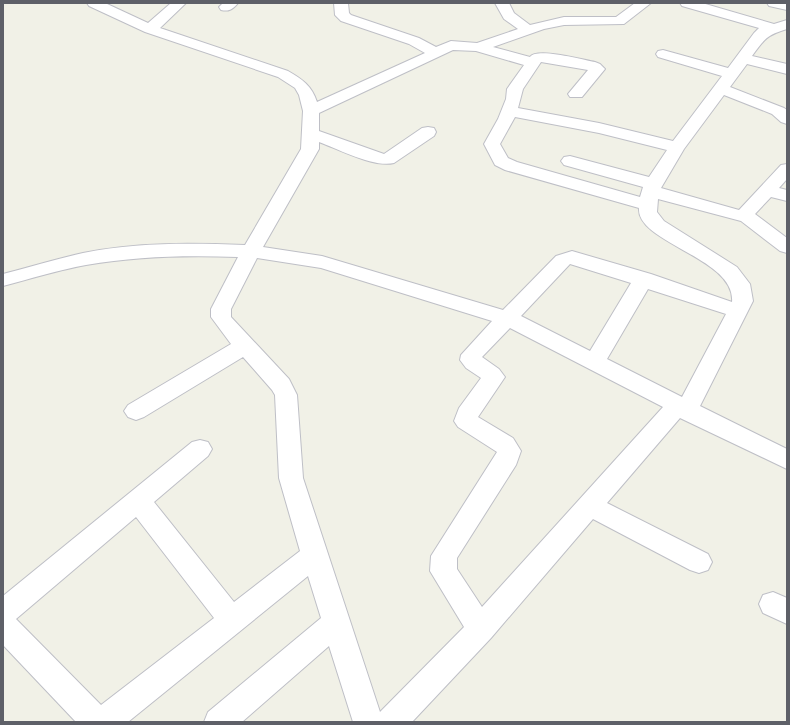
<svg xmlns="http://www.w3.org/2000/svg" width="790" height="725" font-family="'Asap Condensed',sans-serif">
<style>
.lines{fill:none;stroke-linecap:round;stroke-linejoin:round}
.street-casing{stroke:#bebfc6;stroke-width:2}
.street{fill:#fff;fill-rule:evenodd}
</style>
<rect width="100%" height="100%" fill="#f1f1e7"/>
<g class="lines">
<g class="street-casing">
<path id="street" d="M87,3H105L148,23L171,3H186L160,28L288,71C302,79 312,86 317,102L425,53L409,44L341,21L335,15L334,3H348L349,13L351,15L419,38L436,47L451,41L477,43L518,29L504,19L495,3H509L514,13L530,25L564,17H616L635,3H651L624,24L564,25L544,29L493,47L530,57C537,47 583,60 595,62L600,64L605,69L582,97H570L568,94L588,70L541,62L523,89L518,108L599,123L673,141L722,76L658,57L656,54L658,51L663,50L728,68L754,33L759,28L682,6L680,3H702L774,24L787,20V29C767,35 764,39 752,56L787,64V74L747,64L730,87L784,108L787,110V124L781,122L772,114L724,95L684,149L661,188L739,210L781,165L787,164V179L779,188L787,190V201L771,197L755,214L787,238V253L780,251L741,221L658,199L657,212L664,221L737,267L750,284L753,301L700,406L787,449V469L680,418L607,503L708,554L712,562L708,570L699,573L690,570L593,519L491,638L412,722H353L329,646L242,722H204L208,712L321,618L308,576L128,722H76L3,645V596L192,442L200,440L208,442L212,449L208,456L154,502L234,602L300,551L279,478L275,395L272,390L243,357L144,417L136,420L128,417L124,411L128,405L231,344L211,317V309L238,257C187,255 137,256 86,265C58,270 30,279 3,286V274C30,267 56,259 83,253C136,242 191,243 245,245L301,149L303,111L299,95L295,88L278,77L145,32L89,6ZM453,50L476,51L524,65L507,89L506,99L498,119L484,144L495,165L505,170L639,208C636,243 736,258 732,302L651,274L572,251L556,256L503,310L322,256L263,247L319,149V142C338,149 374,168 394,163L434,136L436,132L434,128L428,127L422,128L384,154L319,131V113ZM515,117L599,133L667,150L649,177L570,156L564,157L561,161L564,165L643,187L640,197L517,162L508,158L500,144ZM257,258L321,268L492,321L461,355L460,360L466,368L481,378L459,408L454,421L458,427L497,452L431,556L430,571L464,627L380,712L303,478L297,395L289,379L231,317V309ZM570,264L631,283L590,351L521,316ZM648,289L726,314L682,397L607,359ZM510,328L663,407L482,607L457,569V558L516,465L521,451L513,438L478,417L505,377L499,369L482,357ZM136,517L214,618L101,705L16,619Z
M223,3H238C233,9 229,12 221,10L219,7Z
M767,3H787V10L769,6Z
M773,592L787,598V624L763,613L759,604L763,595Z"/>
</g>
<use href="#street" class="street"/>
</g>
<rect width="790" height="725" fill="none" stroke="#5e6068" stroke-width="8"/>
</svg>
